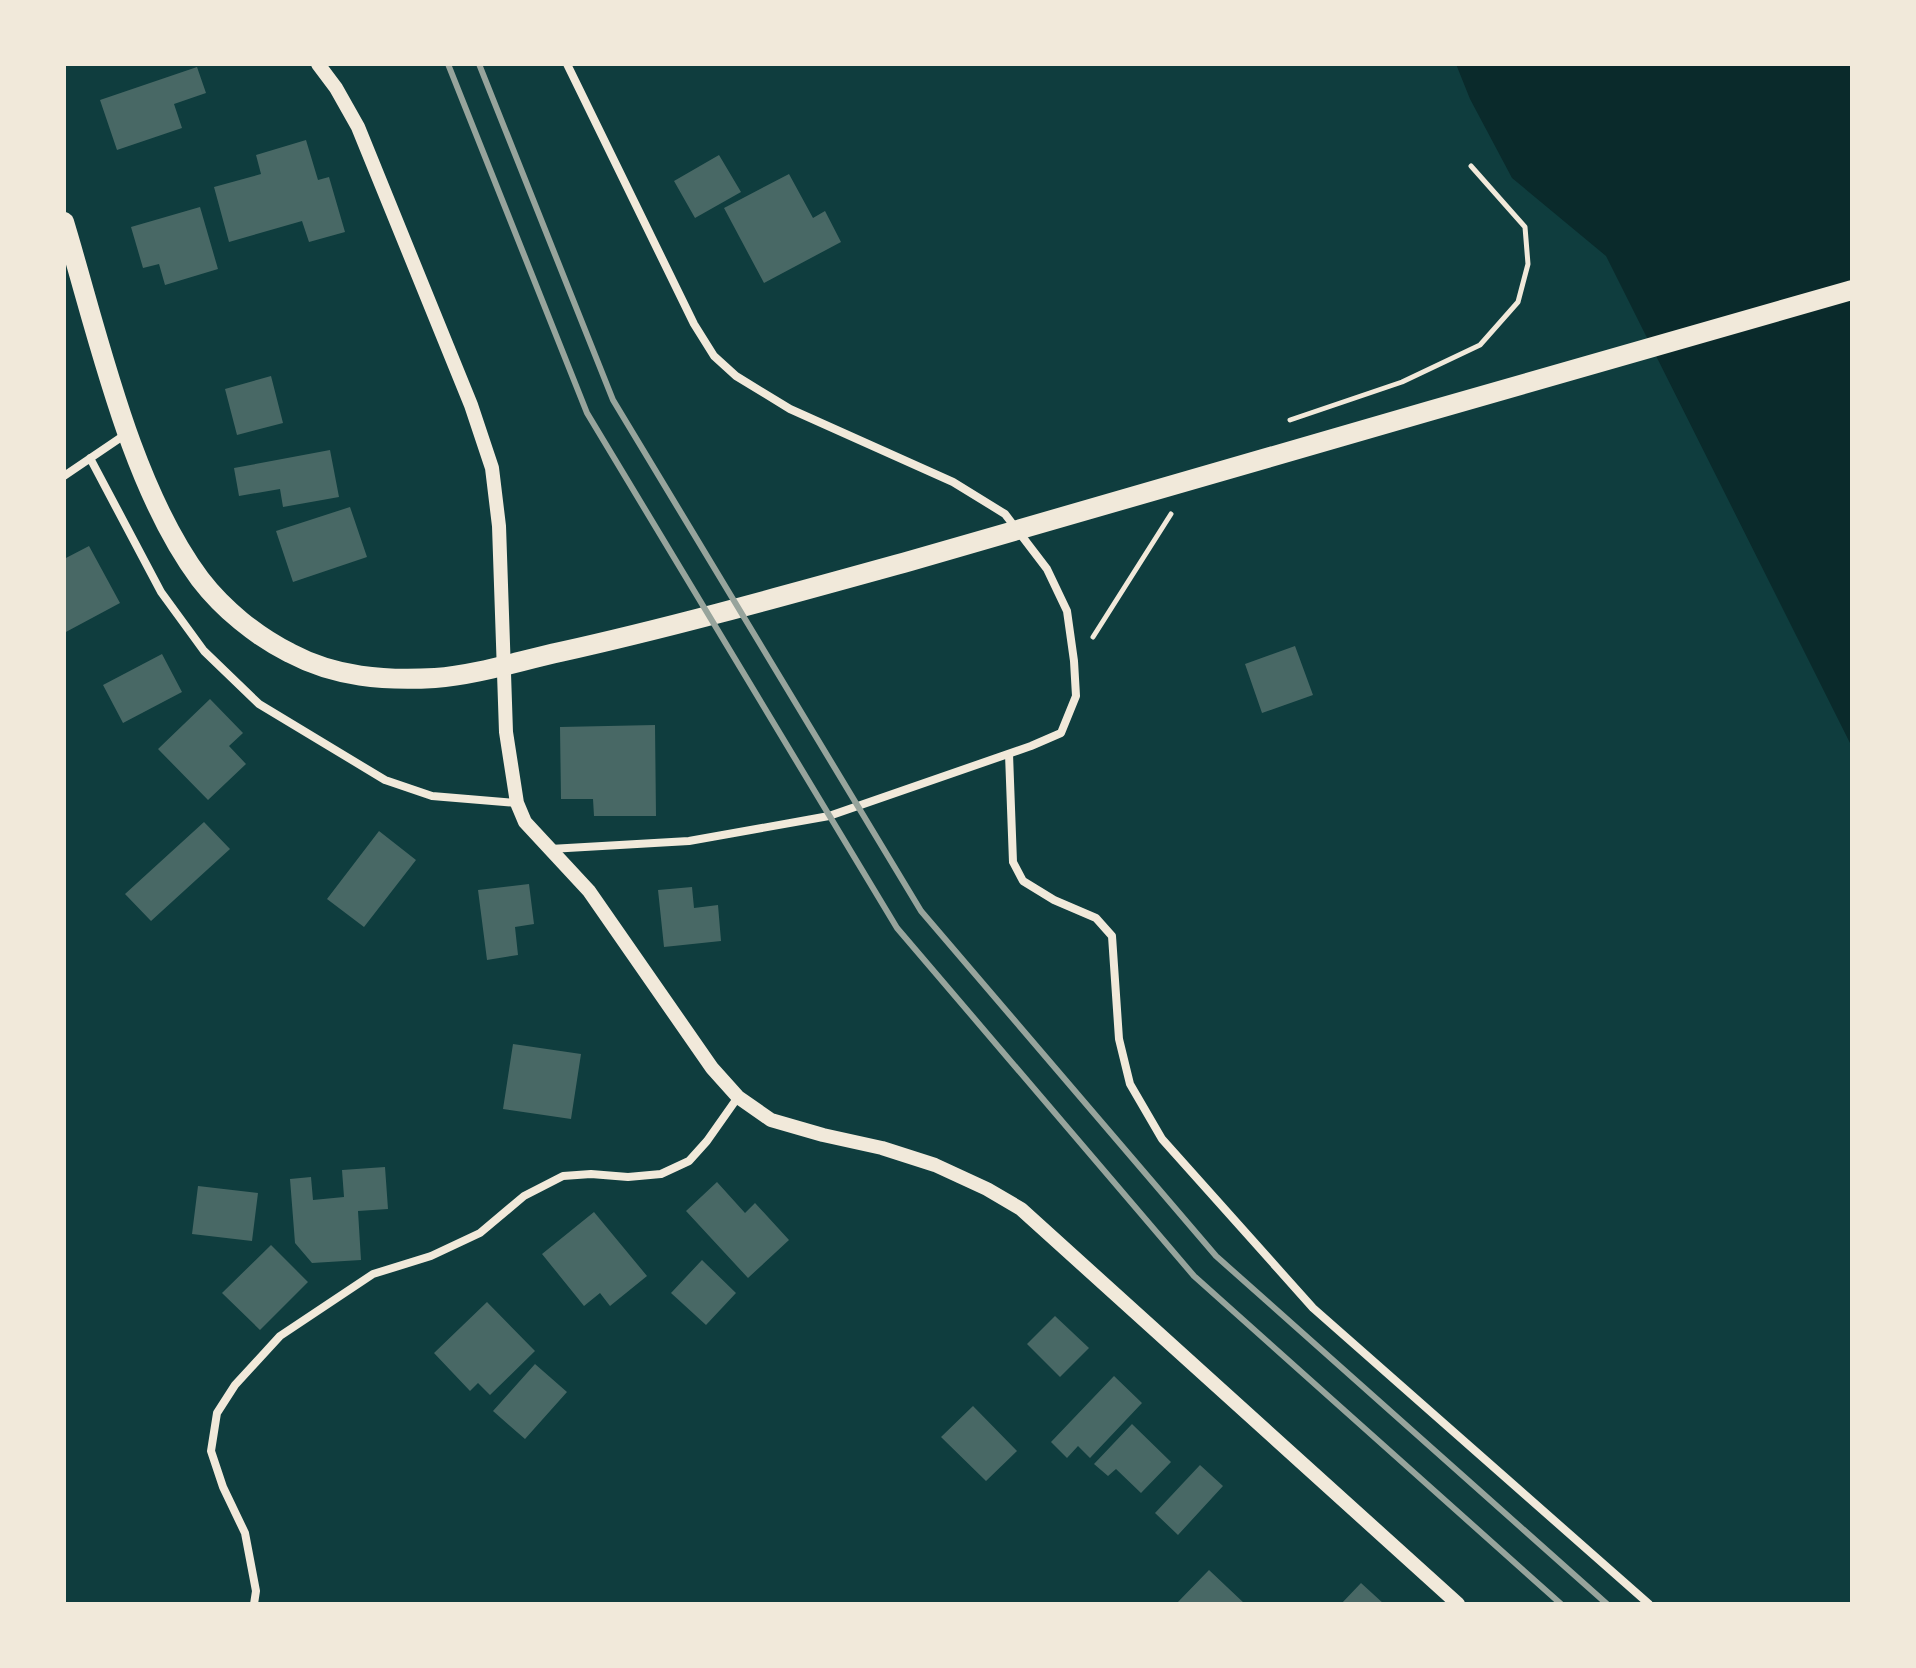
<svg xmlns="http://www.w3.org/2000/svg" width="1916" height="1668" font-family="'Fira Sans',sans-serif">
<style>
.water{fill:#0a2a2b}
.building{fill:#486865}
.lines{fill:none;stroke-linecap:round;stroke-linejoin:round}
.path{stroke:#f1e9da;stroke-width:5}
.minor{stroke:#f1e9da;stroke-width:8}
.tertiary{stroke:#f1e9da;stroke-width:14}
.primary{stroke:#f1e9da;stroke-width:20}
.rail{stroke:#97a49c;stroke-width:6}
</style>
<rect width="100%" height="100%" fill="#0f3d3e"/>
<path class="water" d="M1456,64H1852V747L1606,256L1512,178L1470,99Z"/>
<path class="building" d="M197,67L206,93L174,104L182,128L117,150L100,100Z
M306,140L318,180L329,177L345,232L309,242L302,221L229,242L214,187L261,174L256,155Z
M719,155L741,192L695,218L674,181Z
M789,174L813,218L825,211L841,242L764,283L724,208Z
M200,207L218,269L165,285L159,264L143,268L131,227Z
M271,376L283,423L237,435L225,389Z
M330,450L339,497L283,507L280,489L239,496L234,468Z
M350,507L367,557L293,582L276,531Z
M89,546L120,603L64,633V559Z
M1295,646L1313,695L1262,713L1245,664Z
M162,654L182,692L123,723L103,685Z
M210,699L243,733L229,746L246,764L208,800L158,749Z
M655,725L656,816H594L593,799H561L560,727Z
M204,822L230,849L151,921L125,894Z
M379,831L416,860L364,927L327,899Z
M529,884L534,924L515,927L518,955L487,960L478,890Z
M692,887L694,908L718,905L721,941L664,947L658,890Z
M513,1044L581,1054L571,1119L503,1109Z
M385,1167L388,1209L358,1211L361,1260L312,1263L295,1243L290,1179L311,1177L313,1200L344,1197L342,1170Z
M717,1182L745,1213L755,1203L789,1240L748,1278L686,1211Z
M198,1186L258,1193L252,1241L192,1234Z
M594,1212L647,1276L610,1306L600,1293L584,1306L542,1254Z
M271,1245L308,1282L260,1330L222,1293Z
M702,1260L736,1293L706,1325L671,1293Z
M487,1302L535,1351L490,1395L478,1383L470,1391L434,1353Z
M1055,1316L1089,1348L1060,1377L1027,1344Z
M535,1364L567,1392L525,1439L493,1411Z
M1114,1376L1142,1403L1090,1458L1078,1446L1067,1458L1051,1442Z
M973,1406L1017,1451L986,1481L941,1437Z
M1132,1424L1171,1462L1141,1493L1116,1469L1108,1476L1094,1464Z
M1200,1465L1223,1486L1178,1535L1155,1513Z
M1209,1570L1245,1604H1176Z
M1361,1583L1384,1604H1341Z"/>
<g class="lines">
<path class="path" d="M1290,420L1402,382L1480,345L1518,302L1528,264L1525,227L1471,166
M1093,637L1171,514"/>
<path class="minor" d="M90,458L161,592L204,651L259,704L385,780L432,796L517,803
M64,476L126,434
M1009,754L1013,862L1023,881L1054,900L1096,918L1112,936L1119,1039L1130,1084L1162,1139L1313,1308L1649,1604
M550,849L689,841L829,816L1031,746L1061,733L1076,696L1074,661L1067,611L1047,569L1005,514L953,482L790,409L736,376L714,356L694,324L567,64
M254,1604L256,1591L245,1533L223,1487L211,1451L217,1413L235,1385L280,1336L373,1274L431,1256L480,1233L524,1196L563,1176L591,1174L628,1177L661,1174L689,1161L707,1141L738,1097"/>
<path class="tertiary" d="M318,64L336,88L358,127L471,405L492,468L499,526L506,732L517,803L525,822L589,891L712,1068L738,1097L771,1120L823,1135L882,1148L935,1165L987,1189L1021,1209L1458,1604"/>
<path class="primary" d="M64,222C98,334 130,485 200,579C223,609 256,636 290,653C335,677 384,681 435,678C476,675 519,661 560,652C677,626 794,593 910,561C1225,472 1537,378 1852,290"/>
<path class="rail" d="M448,64L587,413L897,928L1194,1276L1561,1604
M479,64L613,400L921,911L1216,1256L1607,1604"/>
</g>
<rect width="1916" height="1668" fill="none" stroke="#f1e9da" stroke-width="132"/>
</svg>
